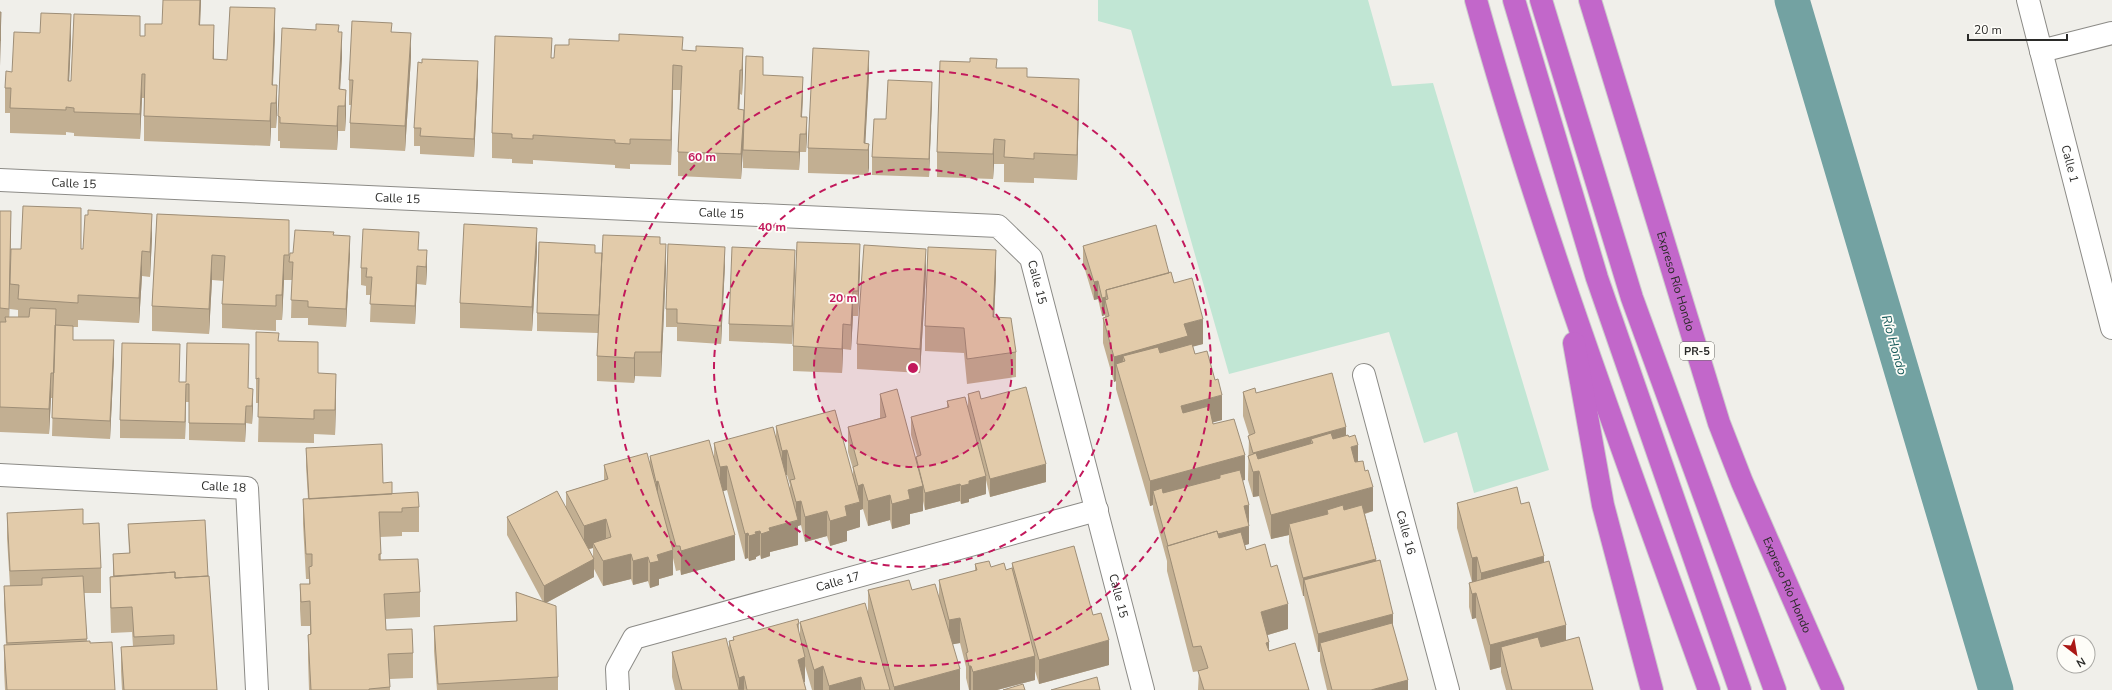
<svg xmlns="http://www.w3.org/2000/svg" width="2112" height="690" font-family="'Nunito Sans',sans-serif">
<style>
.green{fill:#c1e6d4}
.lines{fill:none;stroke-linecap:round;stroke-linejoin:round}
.canal{stroke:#73a2a2;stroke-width:35}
.street-casing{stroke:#8c8b87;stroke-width:24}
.secondary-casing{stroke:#8c8b87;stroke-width:24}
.highway-casing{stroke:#ccc;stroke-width:24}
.street{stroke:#fff;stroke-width:22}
.secondary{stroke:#fff;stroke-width:22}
.highway{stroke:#c267ca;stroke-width:22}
.wall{fill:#c2af92;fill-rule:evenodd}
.shaded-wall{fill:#9e8e77}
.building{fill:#e2cbaa;stroke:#9e8e77}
.ring{fill:none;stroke:#c2185b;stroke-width:2;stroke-dasharray:7 5}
.labels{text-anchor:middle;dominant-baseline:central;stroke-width:3.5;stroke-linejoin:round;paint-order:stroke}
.shield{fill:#fefdf8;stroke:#6a6a67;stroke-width:1}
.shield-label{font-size:11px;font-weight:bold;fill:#2b2b29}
.street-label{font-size:12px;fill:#2b2b29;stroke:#fefdf8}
.water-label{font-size:13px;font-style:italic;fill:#195c5c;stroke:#fefdf8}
.centre{fill:#c2185b;stroke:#fefdf8;stroke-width:2}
.ring-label{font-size:12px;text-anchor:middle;font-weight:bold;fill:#c2185b;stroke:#fefdf8;stroke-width:3.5;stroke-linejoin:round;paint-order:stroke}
</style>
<rect width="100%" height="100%" fill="#f0efea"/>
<path class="green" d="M1098,0H1368L1392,86L1433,83L1549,470L1474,493L1457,432L1424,443L1389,332L1229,374L1131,30L1098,21Z"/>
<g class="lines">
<path class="canal" d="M1792,0L1996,690"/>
<g class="street-casing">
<g id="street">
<path d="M2041,51L2112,33"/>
<path id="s1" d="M0,180L998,226L1031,258L1143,690"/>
<path id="s2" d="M1364,375L1448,690"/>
<path id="s3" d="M0,475L247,488L257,690"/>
<path id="s4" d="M618,690L617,669L634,638L1097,510"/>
</g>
</g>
<g class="secondary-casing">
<g id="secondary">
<path id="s5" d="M2028,0L2112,328"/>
</g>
</g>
<g class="highway-casing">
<g id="highway">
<path d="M1476,0C1541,234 1627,461 1709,690"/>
<path d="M1514,0L1597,278L1740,690"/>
<path d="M1541,0L1632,298L1775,690"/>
<path id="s6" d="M1590,0L1719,423L1742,482L1833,690"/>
<path d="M1574,343L1603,505L1652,690"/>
</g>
</g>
<use href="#street" class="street"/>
<use href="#secondary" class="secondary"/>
<use href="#highway" class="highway"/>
</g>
<path class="wall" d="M201,0L200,25L214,50V59L227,60L275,33L273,85H277V110L276,128H271L270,146L144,141V98H142L140,139L74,136V133L66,132V135L10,133V113H5V88L12,72L40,33L71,39L69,81H71L140,36H145Z
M316,30L339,32L342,57L340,89L346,90V114L345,131H338L337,150L280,148V141H278V116Z
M392,32L411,57L405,151L350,148V123L351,105H349V80Z
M743,48V73L742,95L740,94L739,109L744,128L763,75L803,94L802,117L807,135L806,152H800L799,170L743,168V147L741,179L678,176V152L681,90H673L671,165L630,164V169L615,168V165L533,160V164L512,163V159L492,158V133L552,58L683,50L696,51Z
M997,68L1027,77L1079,104L1077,180L1034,178V183L1004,182V164H994L993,179L937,177V152Z
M869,75L865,143L869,144L868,175L808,173V148Z
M478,79L474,157L420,154V146H414V128Z
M932,100L929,177L872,175V157L886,119Z
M0,211L11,229L9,317H18V310L10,309V284L21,249H81L152,238L150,277L142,276L139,323L78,320V327H73V340L114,358L110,439L52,436L53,398H51L49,434L0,432Z
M157,214L289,220V280H284L282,320H276V331L222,328V304L224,281L212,280L209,334L152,331V306Z
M334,235L350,254L346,327L308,325V318H291L292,280H289V262L293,253Z
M660,244L666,269L661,377L635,376L634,383L597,381V356L598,333L537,331V313L602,253Z
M1083,246L1169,273L1203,344L1193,346L1195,354L1222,420L1213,422V424L1245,480H1242L1249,523H1248L1249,544L1245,545L1246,550L1288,629L1267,635L1269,651L1309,690H1198L1199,671L1193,672L1167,571V561L1153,509V505L1150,506L1116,389V381L1114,382L1103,343V318H1105V315L1102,316L1098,299L1094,300L1083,263Z
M419,250L427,268L426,285L417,284L415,324L370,322L371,295H366V286L361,285V268Z
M537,252L532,331L460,328V303Z
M725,264L721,344L677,341V327H666V309Z
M795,268L792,344L729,341V324Z
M860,269L858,316H853L851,350L843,349L842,373L793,371V346Z
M926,273L920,373L857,369V344Z
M996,274L994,317L1016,352V377L967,384L964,353L925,351V326Z
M279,341L318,342V373L336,399L335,435L314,434V443L258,442L259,403H256V379Z
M180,362L179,382H186L249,362L248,388L253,406L252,424L246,423L245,442L189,440V402H186L185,439L120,438V420Z
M1243,392L1256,393L1346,435L1358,462L1373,511L1365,514L1393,627L1408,690H1327L1320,661V652H1318L1304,596H1303L1289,542V535L1271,539L1259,496L1253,497L1248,480L1249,435L1243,416Z
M880,394L916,460V457L917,456L911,435V417L947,408V401L968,408V394L981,399L1046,482L990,497L986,480V494L969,499V502L961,504L960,501L925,510L923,501V511L910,514V524L892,529L890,520L868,526L863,509L860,510V527L847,531V541L830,546L827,536L805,542L801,525L798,526V545L770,552V556L761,559L760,555L756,557V559L749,561L748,558L745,559L727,490L723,491L735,560L681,575L680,570L676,571L673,558V575L659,579V585L650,588L648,581L633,585L631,579L603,586L594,569V577L546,603L558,677V690H437L434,651V626L516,621V592L543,602L507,535V517L566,507V492L604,480V465L650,464V456L714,457V443L776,436V426L853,475V469L848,452V427L880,418ZM786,475H787L790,485V490ZM593,548V558L589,549Z
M306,448L383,483L392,494L419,507V532H402V536L380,537L381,560L420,592V617L385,619L386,630L413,653V678L390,679V690H309L308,659V635H310V626H301L300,609V584H309V579H306L303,524V499H308L306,466Z
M1457,503L1521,504L1544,563L1566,640L1593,690H1506L1501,672V667L1490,670L1476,618L1472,619L1469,607V583L1472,582L1457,528Z
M7,513L83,524L101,568V593H84L87,641L90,643L115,690H5L4,670V645H6L4,604V586H10L7,538Z
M128,524L208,576L217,690H122L121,671V647L133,646L132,632L111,633L110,601V577L113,576V554L129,553Z
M1012,563L1093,615L1109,665L1039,684L1035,671V680L997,690H969L966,678V667L960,643L952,644L960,690H812L805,666V682H804L806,690H675L672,677V652L729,651V641L733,640V637L799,624V635L800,638V622L868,612V590H912L939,598V580L975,571V564L1006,570L1012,568Z"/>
<path class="shaded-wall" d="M200,0H201L199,49V25Z
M275,8V33L272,103V85Z
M1,12V37L0,66V41Z
M71,14V39L68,105V81Z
M214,25V50L213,84V59Z
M342,32V57L339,106V89Z
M411,33V57L405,151V126Z
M743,48V73L742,95V70Z
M869,51V75L865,150L864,143Z
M478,61V79L474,157V139Z
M673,65V90L671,165V140Z
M740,70V94L738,134V109Z
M142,74V98L140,139V114Z
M803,77V94L801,135V117Z
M1079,79V104L1077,180V155Z
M932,82V100L929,177V159Z
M277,85V110L276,128V103Z
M346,90V114L345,131V106Z
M271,103V128L270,146V121Z
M338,106V131L337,150V126Z
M744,110V134L741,179V154Z
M807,117V135L806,152V134Z
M800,134V152L799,170V152Z
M994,139V164L993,179V154Z
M869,144V168L868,175V150Z
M11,211V229L9,327V309Z
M152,214V238L150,277V252Z
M537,228V252L532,331V307Z
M350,236V254L346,327V309Z
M666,244V269L661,377V352Z
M860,244V269L858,316V291Z
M725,247V264L721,344V326Z
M926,249V273L920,373V349Z
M427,250V268L426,285V267Z
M795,250V268L792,344V326Z
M996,250V274L993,342V317Z
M142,251V276L139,323V298Z
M212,255V280L209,334V309Z
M284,255V280L282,320V295Z
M417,266V284L415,324V306Z
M1098,281V299L1094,300V282Z
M853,291V316L851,350V325Z
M1106,297V304L1105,300V315L1102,316V298Z
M1203,319V344L1188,348L1125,361L1123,356V379L1116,364V381L1114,382V357L1184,324Z
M843,324V349L842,373V349Z
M114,340V358L110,439V421Z
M635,352V376L634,383V358Z
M51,373V398L49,434V409Z
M336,374V399L335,435V410Z
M186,384V402L185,439V422Z
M253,389V406L252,424V406Z
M1222,395V420L1181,431V406Z
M246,406V423L245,442V424Z
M1346,427V452L1313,443L1311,439V462L1259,471V496L1253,497V453Z
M1358,445V470L1351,472V447Z
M787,450V475L782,476V451Z
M1245,455V480L1220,486V475V487L1156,504L1153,491V505L1150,506V481Z
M1046,464V482L990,497V479Z
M727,466V490L720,492V467Z
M986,476V494L969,499V502L961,504V486L969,481Z
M658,481V506H656V482Z
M863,484V509L860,510V527L847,531V541L830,546V521L845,506L858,503V486Z
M960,484V501L925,510V493Z
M923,486V511L910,514V524L892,529V504L908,490Z
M1373,487V511L1328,524V514L1327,510V524H1289V535L1271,539V515Z
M890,495V520L868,526V501Z
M801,501V525L798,526V545L770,552V556L761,559V534L769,528L796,521V502Z
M1249,505V523L1244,524V506Z
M827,511V536L805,542V517Z
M606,519V544L593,543V548L584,550V526Z
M1249,526V544L1172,565L1168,548Z
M760,531V555L756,557V559L749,561V536L755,532Z
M748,533V558L745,559V534Z
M735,535V560L681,575V551Z
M673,550V575L659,579V585L650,588V563L657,555Z
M631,554V579L603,586V561Z
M1544,556V581L1481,598V573Z
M648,557V581L633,585V561Z
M1477,557V582L1472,583V558Z
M594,559V577L544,604V586Z
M1376,559V577L1304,580V596H1303V578Z
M1476,593V618L1472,619V594Z
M1288,604V629L1261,637V612Z
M1393,614V632L1320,643V652H1318V634Z
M960,618V643L949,645V620Z
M1566,625V650L1501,647V667L1490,670V645Z
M1109,640V665L1039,684V660Z
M1269,642V667L1266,643Z
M1035,656V680L997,690H973V672Z
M805,657V682L798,684V660Z
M823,666V690H814V670Z
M969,666H971V690H969Z
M960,669V690H894V687Z
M744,676V690H739V678Z
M861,677V690H829V686Z
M1408,680V690H1371Z"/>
<path class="building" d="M163,0H200L199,25H214L213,59L227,60L230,7L275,8L272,85H277L276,103H271L270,121L144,116L145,74H142L140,114L74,112V108L66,107V110L10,108L11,88H5L6,71L12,72L14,32L40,33L41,13L71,14L68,81H71L74,14L140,16V36H145V24H162Z
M0,12H1L0,41Z
M352,21L392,23L391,32L411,33L405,126L350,123L353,80H349Z
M316,24L339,25L338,32H342L339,89L346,90L345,106H338L337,126L280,123V117L278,116L282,28L316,30Z
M619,34L683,37L682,50L696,51V46L743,48L742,70H740L738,109L744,110L741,154L678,152L682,66L673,65L671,140L630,139V144L615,143V140L533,135V139L512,138V134L492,133L495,36L552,38L551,58H554L555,45H569V39L619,41Z
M813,48L869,51L864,143L869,144L868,150L808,148Z
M746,56L763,57V75L803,77L801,117H807L806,134H800L799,152L743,150Z
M970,58L997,59L996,68H1027V77L1079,79L1077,155L1034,153V159L1004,157L1005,140L994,139L993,154L937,152L940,61L970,62Z
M422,59L478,61L474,139L420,136L421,128H414L418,62L422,63Z
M888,80L932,82L929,159L872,157L874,119H886Z
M23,206L81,208V249H83L85,215H88V210L152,214L150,252L142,251L139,298L78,295V303L18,299L19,285L10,284L11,249H21Z
M0,211H11L9,309L0,308Z
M157,214L289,220V255H284L282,295H276V306L222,304L225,256L212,255L209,309L152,306Z
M464,224L537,228L532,307L460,303Z
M1156,225L1169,273L1106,290V297L1102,298L1098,281L1094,282L1083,246Z
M363,229L419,232L418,250H427L426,267L417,266L415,306L370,304L372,277H366L367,268H361Z
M295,230L334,232L333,235L350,236L346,309L308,307V301L291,300L293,262H289L290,253H293Z
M603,235L660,237V244H666L661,352H635L634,358L597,356Z
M539,242L595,245V253H602L599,315L537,313Z
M797,242L860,244L858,291H853L851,325L843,324L842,349L793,346Z
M668,244L725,247L721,326L677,323V309H666Z
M864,245L926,249L920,349L857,344Z
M732,247L795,250L792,326L729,324Z
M928,247L996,250L993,317L1011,318L1016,352L967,359L964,328L925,326Z
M1171,272L1174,283L1192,278L1203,319L1184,324L1188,336L1114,357L1103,318L1109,316L1105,300L1108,299L1106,290Z
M30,308L56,309L54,373H51L49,409L0,407V322H6L5,317H29Z
M55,325L73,326V340H114L110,421L52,418Z
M256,332L279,333L278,341L318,342V373L336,374L335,410H314V419L258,417L259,378L256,379Z
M122,343L180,344L179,382H186L187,343L249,344L248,388L253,389L252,406H246L245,424L189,423V384H186L185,422L120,420Z
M1192,344L1195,354L1207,351L1215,380L1218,379L1222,395L1181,406L1183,413L1209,406L1213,424L1234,419L1245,455L1150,481L1116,364L1125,361L1123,356L1158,347L1160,353Z
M1332,373L1346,427L1253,453L1248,436L1255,433L1243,392L1255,388L1256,393Z
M1026,387L1046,464L990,479L968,394L979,391L981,399Z
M897,389L923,486L908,490L910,499L892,504L890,495L868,501L863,484L858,486L853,467L858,465L848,427L886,417L880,394Z
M965,397L986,476L969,481V484L961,486L960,484L925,493L916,457L921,455L911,417L949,407L947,401Z
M835,410L860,502L845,506L847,516L830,521L827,511L805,517L801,501L796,502L790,480L795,479L787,450L782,451L776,426Z
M773,427L798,520L769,528L770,531L761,534L760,531L755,532L756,534L749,536L748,533L745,534L727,466L720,467L714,443Z
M1331,433L1333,439L1348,435L1349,437L1355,435L1358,445L1351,447L1355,462L1363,461L1365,471L1368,470L1373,487L1271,515L1259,471L1253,472L1248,456L1256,453L1258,459L1313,443L1311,439Z
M709,440L735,535L681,551L680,546H676L658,481L656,482L650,456Z
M382,444L383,483L392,482V494L309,499L306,448Z
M647,453L673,550L657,555L659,561L650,563L648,557L633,561L631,554L603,561L593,543L611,537L606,519L584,526L566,492L608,479L604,465Z
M1240,470L1249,505L1244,506L1249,526L1218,534L1217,531L1168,546L1153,491L1162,488L1163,493L1220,478V475Z
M1517,487L1521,504L1529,502L1544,556L1481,573L1477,557L1472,558L1457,503Z
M557,491L594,559L544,586L507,517Z
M418,492L419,507L402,508V512H379L381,554H379V560L418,559L420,592L384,594L386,630L412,629L413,653L388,654L390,687L369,689V690H311L308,635L311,634L310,601L301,602L300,584H310L309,567L312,566V554H306L303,499Z
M1343,505L1344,510L1362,505L1376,559L1303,578L1289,524L1328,514L1327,510Z
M83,509V524L99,523L101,568L10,571L7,513Z
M205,520L208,576L175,578V572L114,576L113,554L130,553L128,524Z
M1217,531L1219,538L1241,532L1246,550L1265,544L1271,567L1277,565L1288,604L1261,612L1269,642L1266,643L1269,651L1295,643L1309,690H1204L1198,671L1208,668L1201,646L1193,647L1167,546Z
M1074,546L1093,615L1101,613L1109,640L1039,660L1012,563Z
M1380,560L1393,614L1318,634L1304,580Z
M989,561L991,567L1004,563L1006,570L1012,568L1035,656L973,672L971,666H969L966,653L968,652L960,618L949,620L939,580L977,570L975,564Z
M1549,561L1566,625L1490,645L1476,593L1472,594L1469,583Z
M175,572V578L209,576L217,690H124L121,647L174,644V635L134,637L132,607L111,608L110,577Z
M83,576L87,639L7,643L4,586L42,585V578Z
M909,580L912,590L935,584L960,669L894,687L868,590Z
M516,592L556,606L558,677L438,684L434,626L517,621Z
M865,603L890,690H865L861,677L829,686L823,666L814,670L800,622Z
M798,619L799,624H797L805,657L798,660L806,690H747L744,676L739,678L729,641L734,640L733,637Z
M1392,623L1408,680L1371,690H1332L1320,643Z
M1538,637L1541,647L1579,637L1593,690H1512L1501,647Z
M726,638L739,690H682L672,652Z
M90,641V643L112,642L115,690H7L4,645Z
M1097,677L1100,690H1051Z
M1023,684L1025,690H1003Z"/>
<circle cx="913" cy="368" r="99" fill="#c2185b" fill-opacity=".12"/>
<g class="ring">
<circle cx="913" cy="368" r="99"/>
<circle cx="913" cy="368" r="199"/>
<circle cx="913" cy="368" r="298"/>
</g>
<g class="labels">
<rect class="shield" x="1680" y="342" width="34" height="18" rx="3"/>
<g class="shield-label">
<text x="1697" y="351">PR-5</text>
</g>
<g class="street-label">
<text stroke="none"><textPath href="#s5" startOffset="169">Calle 1</textPath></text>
<text stroke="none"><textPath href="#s1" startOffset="74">Calle 15</textPath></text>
<text stroke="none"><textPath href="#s1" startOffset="398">Calle 15</textPath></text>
<text stroke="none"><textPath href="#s1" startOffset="722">Calle 15</textPath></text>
<text stroke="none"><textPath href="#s1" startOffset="1070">Calle 15</textPath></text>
<text stroke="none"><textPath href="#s6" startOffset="294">Expreso Río Hondo</textPath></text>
<text stroke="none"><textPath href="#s3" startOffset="224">Calle 18</textPath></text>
<text stroke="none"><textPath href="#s2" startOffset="163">Calle 16</textPath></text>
<text stroke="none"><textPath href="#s4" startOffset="268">Calle 17</textPath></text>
<text stroke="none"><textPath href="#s6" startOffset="618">Expreso Río Hondo</textPath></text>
<text stroke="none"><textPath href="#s1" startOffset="1394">Calle 15</textPath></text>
</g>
<g class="water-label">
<text transform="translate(1894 345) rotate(74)">Río Hondo</text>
</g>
</g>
<circle cx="913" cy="368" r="6" class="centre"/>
<g class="ring-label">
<text x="702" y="161">60 m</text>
<text x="772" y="231">40 m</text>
<text x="843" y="302">20 m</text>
</g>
<g transform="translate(2076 654) rotate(149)"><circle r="19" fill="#fefdf8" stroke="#aaa9a5"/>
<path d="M0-3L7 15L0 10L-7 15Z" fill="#aa1816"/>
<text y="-6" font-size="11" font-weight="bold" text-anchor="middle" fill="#2b2b29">N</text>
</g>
<path d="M1968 34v6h99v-6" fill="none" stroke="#2b2b29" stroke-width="2"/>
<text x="1974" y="34" font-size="12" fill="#2b2b29" stroke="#fefdf8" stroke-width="3" paint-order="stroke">20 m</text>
</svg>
